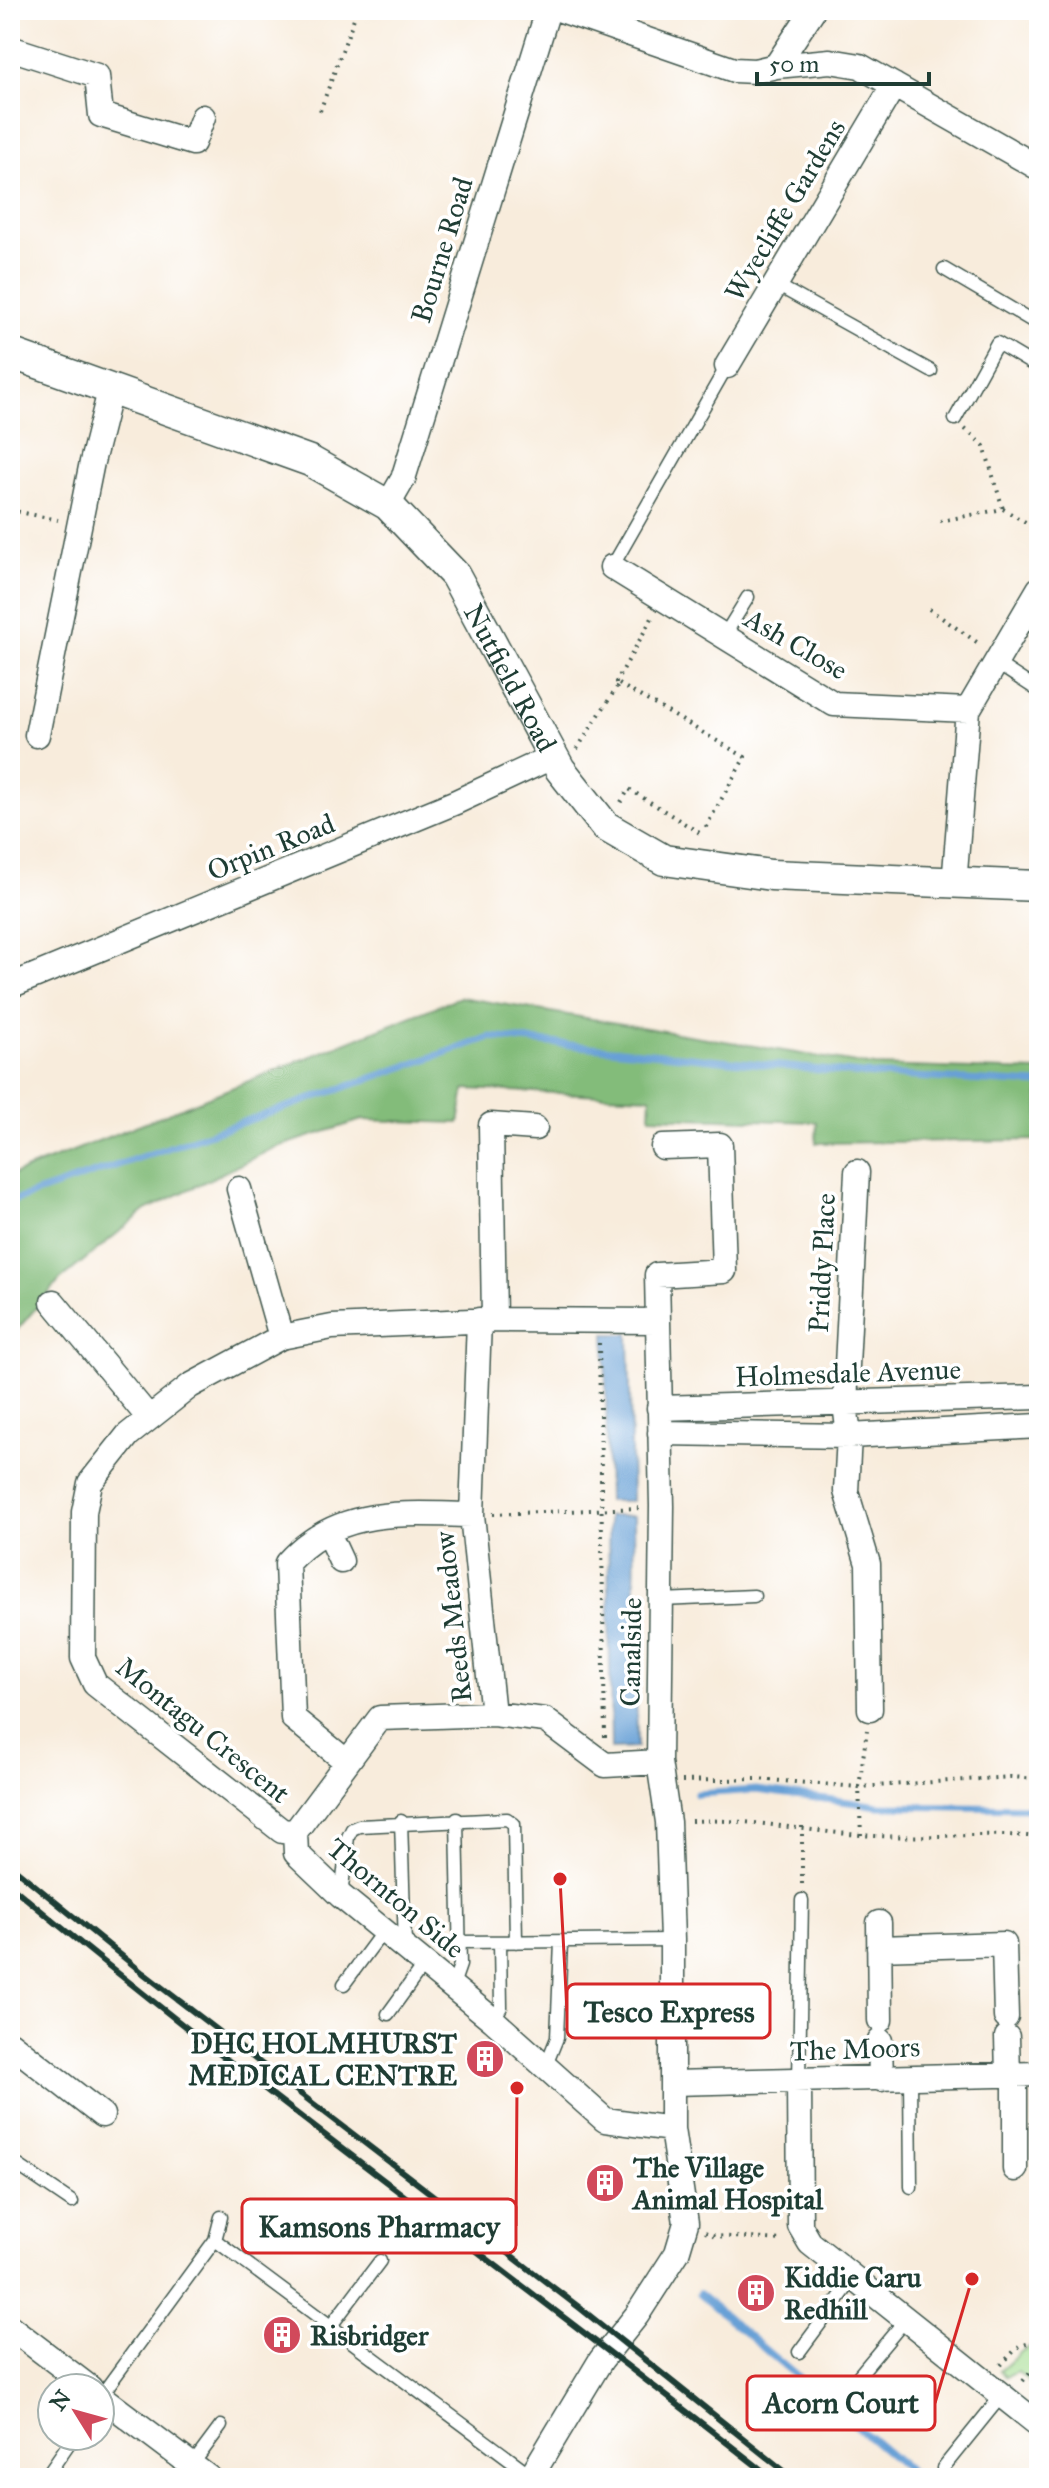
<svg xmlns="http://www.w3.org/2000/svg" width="1049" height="2488" font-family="'IM FELL Great Primer',serif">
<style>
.green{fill:#a4dd90;stroke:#628d62;stroke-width:2}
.forest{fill:#83bc7a;stroke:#517c57;stroke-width:2}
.water{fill:#68a0d6;stroke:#446e85;stroke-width:2}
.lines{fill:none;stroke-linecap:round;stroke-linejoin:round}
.stream{stroke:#68a0d6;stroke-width:7}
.service-casing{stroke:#40574d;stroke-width:15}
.minor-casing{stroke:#40574d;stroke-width:27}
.tertiary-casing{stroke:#40574d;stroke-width:33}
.path{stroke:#40574d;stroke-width:4;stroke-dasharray:2 6;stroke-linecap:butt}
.service{stroke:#fff;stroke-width:12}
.minor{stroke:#fff;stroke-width:24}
.tertiary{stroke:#fff;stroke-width:30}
.rail{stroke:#1f3d34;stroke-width:6}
.labels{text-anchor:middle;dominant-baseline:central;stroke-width:7;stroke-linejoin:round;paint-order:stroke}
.street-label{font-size:28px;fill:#1f3d34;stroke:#fff}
.poi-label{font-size:28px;font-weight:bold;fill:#1f3d34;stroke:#fff;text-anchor:start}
.leader{fill:none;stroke:#d62828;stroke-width:3}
.callout-dot{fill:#d62828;stroke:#fff;stroke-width:3}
.callout{fill:#fff;stroke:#d62828;stroke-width:3}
.callout-label{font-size:30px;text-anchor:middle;font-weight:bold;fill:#1f3d34}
</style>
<rect width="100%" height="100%" fill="#fff"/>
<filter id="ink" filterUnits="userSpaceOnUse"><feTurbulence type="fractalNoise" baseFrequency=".0125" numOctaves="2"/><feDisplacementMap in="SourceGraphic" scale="16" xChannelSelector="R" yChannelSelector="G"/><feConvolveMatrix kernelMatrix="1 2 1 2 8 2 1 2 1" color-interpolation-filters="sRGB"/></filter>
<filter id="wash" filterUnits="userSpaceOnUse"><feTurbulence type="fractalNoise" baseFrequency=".006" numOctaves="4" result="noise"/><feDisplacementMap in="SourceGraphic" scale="32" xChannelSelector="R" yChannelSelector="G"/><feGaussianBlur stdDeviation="1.8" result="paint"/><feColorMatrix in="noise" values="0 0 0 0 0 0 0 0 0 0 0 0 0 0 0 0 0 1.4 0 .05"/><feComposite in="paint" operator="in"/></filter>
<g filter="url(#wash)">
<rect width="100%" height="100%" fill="#f8ecdc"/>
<path class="green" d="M1039,2342V2390L1018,2372L1006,2377L1000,2371L1022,2351Z"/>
<path class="forest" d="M460,997L874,1066L1039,1071V1140L816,1143L817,1122L650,1117L651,1097L465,1089L459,1123L362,1120L274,1148L146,1210L60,1280L16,1331L10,1356V1176Z"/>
<path class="water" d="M605,1334H629L632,1501H608Z
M608,1516H634L637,1748L611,1749Z"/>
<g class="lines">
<path class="stream" d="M10,1202L491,1037L861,1074L1039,1084
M697,1794L756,1790L880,1806L1039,1808
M699,2294L918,2478"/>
</g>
</g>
<g filter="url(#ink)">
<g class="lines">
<g class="service-casing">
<path id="service" d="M944,269L1039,325
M775,284L931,371
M955,419L997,343L1039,368
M612,567L727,366
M724,636L748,597
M996,663L1039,691
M661,1600L754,1596
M401,1821L405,1946
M341,1896L348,1837L352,1829L359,1826L507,1819L514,1824L516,1942
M460,1942L672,1940
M344,1984L384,1930
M453,1985L460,1965L457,1819
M388,2014L425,1963
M493,2020L501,2007L500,1942
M546,2065L557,2038L561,1942
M910,2078L911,2187
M799,2081L802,1900
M10,2160L72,2202
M215,2240L531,2475
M330,2327L380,2261
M799,2352L854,2278
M846,2391L906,2319
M100,2397L215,2240L221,2217
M192,2465L221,2426
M943,2468L1002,2395
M45,2478L74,2436"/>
</g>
<g class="minor-casing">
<path id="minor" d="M561,10L734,70L755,71L776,66L813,10
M10,48L97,76L101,115L193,143L203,117
M776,66L830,61L860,66L1039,168
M727,366L894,85
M388,505L403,479L548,10
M612,567L834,704L968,710
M37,735L92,462L111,387
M954,885L968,710L1039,589
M10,986L456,802L552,757
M535,1128L491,1125L494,1320L658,1321
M857,1172L845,1404L849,1436L846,1491L868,1564L870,1709
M239,1189L281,1337
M53,1302L149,1418
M479,1320L472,1515L493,1714
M659,1408L1039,1397
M660,1433L849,1436L1039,1426
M328,1533L341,1561
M347,1762L293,1718L287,1563C338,1506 403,1514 472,1515
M659,1762L605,1765L545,1720L493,1714L380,1718L295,1832L296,1853L341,1896L493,2020L605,2120L672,2129
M295,1832L282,1831L95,1684L83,1658L84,1512L90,1483L128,1435L190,1386L281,1337L332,1327L494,1320
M879,1923L880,2020
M879,1948L1004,1944L1006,2017
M1007,2037L1008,2075
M880,2041L881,2079
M10,2043L102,2115
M1015,2074V2169
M799,2081L800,2226L810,2243L1039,2425
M673,2083L1039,2074
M10,2327L90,2388
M100,2396L209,2478
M530,2478L601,2360L637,2315L677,2253L686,2223L672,2129V1940L668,1822L659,1762L662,1506L657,1275L724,1271L720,1145L663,1147"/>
</g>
<g class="tertiary-casing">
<g id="tertiary">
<path id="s1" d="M10,353L310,461L388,505L455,575L560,769L605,826L664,860L771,875L1039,886"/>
</g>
</g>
<path class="path" d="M320,111L357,10
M965,429L984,446L1003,509
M10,510L58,520
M940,521L1003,509L1039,530
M929,609L981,645
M619,684L745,757L703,832
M577,749L619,684L616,682L652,618
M621,802L629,789L703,835
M599,1343L605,1738
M493,1514L640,1508
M682,1781L757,1779L859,1787L1011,1777L1039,1779
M691,1821C749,1818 804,1831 861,1835C920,1840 980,1831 1039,1837
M861,1835L859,1787L867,1730
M802,1884V1826
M705,2232L715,2236L783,2240
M1001,2365L1017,2348L1039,2339
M1023,2381L1030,2373L1039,2371"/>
<use href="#service" class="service"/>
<use href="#minor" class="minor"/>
<use href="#tertiary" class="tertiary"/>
<path class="rail" d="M10,1865L143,1973L580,2308L793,2478
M10,1885C257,2091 519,2279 772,2478"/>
</g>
</g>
<defs>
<g id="building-disc" transform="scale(2)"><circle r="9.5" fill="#d1495b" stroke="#fff"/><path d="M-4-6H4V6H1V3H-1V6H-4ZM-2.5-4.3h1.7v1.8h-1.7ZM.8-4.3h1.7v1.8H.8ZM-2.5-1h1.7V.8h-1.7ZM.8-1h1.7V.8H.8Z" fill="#fff"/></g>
</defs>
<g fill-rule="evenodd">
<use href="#building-disc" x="485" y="2059"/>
<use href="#building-disc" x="605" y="2183"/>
<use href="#building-disc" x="756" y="2293"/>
<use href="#building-disc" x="282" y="2335"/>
</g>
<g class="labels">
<g class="street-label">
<text transform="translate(785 210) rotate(-59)">Wyecliffe Gardens</text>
<text transform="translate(442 250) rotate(-73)">Bourne Road</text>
<text transform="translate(796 644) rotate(30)">Ash Close</text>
<text stroke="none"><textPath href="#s1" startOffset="622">Nutfield Road</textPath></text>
<text transform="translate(271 847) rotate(-22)">Orpin Road</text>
<text transform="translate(822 1263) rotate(-87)">Priddy Place</text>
<text transform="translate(848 1373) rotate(-2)">Holmesdale Avenue</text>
<text transform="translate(453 1617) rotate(-96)">Reeds Meadow</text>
<text transform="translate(631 1652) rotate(-89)">Canalside</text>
<text transform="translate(203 1730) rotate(39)">Montagu Crescent</text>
<text transform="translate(396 1898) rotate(40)">Thornton Side</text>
<text transform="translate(855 2049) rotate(-2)">The Moors</text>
</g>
<g class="poi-label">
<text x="457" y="2043" text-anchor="end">DHC HOLMHURST<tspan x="457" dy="32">MEDICAL CENTRE</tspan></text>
<text x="633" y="2167">The Village<tspan x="633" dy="32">Animal Hospital</tspan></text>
<text x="784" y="2277">Kiddie Caru<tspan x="784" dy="32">Redhill</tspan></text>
<text x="310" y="2335">Risbridger</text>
</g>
</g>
<path class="leader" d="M560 1879L567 2011M517 2088L516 2226M972 2279L935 2403"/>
<g class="callout-dot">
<circle cx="560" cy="1879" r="8"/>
<circle cx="517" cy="2088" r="8"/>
<circle cx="972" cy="2279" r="8"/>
</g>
<g class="callout">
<rect x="567" y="1984" width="203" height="54" rx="8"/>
<rect x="242" y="2199" width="274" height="54" rx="8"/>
<rect x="747" y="2376" width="188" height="54" rx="8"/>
</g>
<g class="callout-label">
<text x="669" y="2022">Tesco Express</text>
<text x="379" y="2237">Kamsons Pharmacy</text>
<text x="841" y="2413">Acorn Court</text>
</g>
<rect width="1049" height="2488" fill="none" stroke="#fff" stroke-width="40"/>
<g transform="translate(76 2412) rotate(307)"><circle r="38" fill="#ffffff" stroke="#a5b1ae" stroke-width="2"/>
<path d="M0-6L14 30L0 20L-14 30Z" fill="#d1495b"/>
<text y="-12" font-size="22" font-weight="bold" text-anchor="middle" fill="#1f3d34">N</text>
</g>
<path d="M757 72v12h172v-12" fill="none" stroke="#1f3d34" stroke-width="4"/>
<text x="769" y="72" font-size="24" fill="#1f3d34" stroke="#ffffff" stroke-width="6" paint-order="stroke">50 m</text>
</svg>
